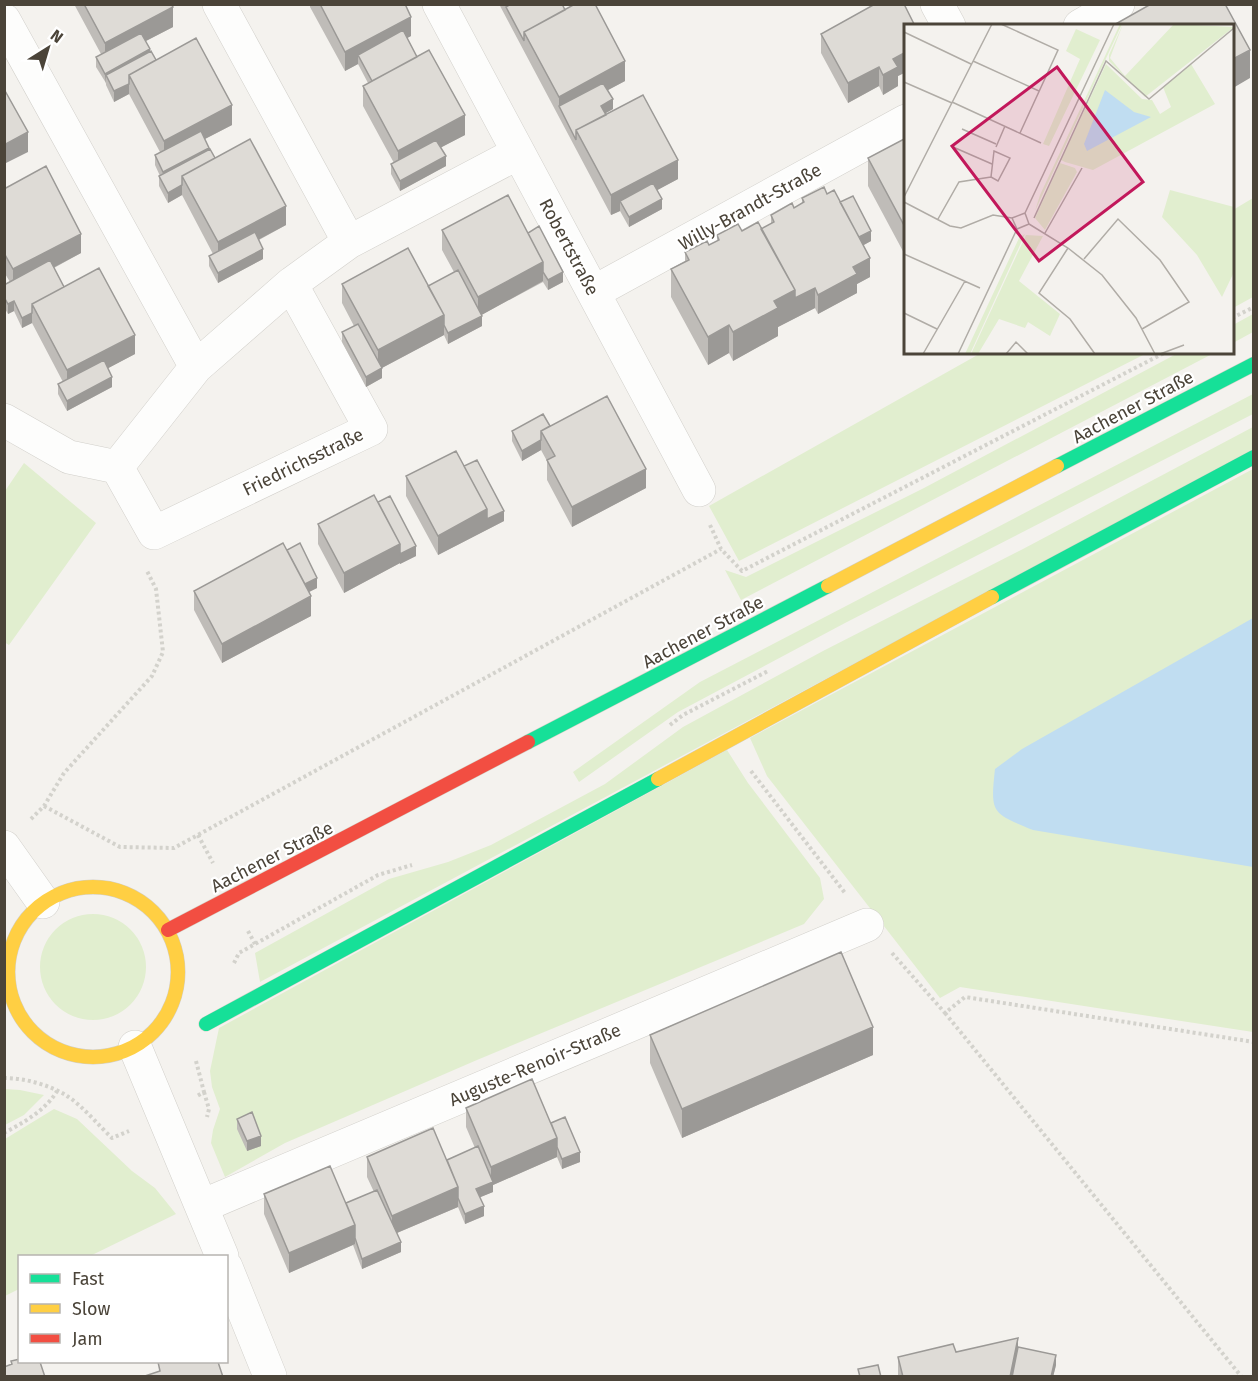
<svg xmlns="http://www.w3.org/2000/svg" width="1258" height="1381" font-family="'Fira Sans',sans-serif">
<style>
.green{fill:#e1eecf}
.water{fill:#c0ddf1}
.lines{fill:none;stroke-linecap:round;stroke-linejoin:round}
.street-casing{stroke:#d2d0cb;stroke-width:34}
.fast-casing{stroke:#d3cfc5;stroke-width:15}
.slow-casing{stroke:#d3cfc5;stroke-width:15}
.jam-casing{stroke:#d3cfc5;stroke-width:15}
.path{stroke:#d3d2cc;stroke-width:4;stroke-dasharray:3 3;stroke-linecap:butt}
.street{stroke:#fdfdfc;stroke-width:33}
.fast{stroke:#16e098;stroke-width:14}
.slow{stroke:#ffcf43;stroke-width:14}
.jam{stroke:#f24e42;stroke-width:14}
.wall{fill:#bfbcb8}
.shaded-wall{fill:#9b9996}
.building{fill:#dedbd6;stroke:#9b9996;stroke-width:1.5}
.labels{text-anchor:middle;dominant-baseline:central;stroke-width:4.5;stroke-linejoin:round;paint-order:stroke}
.street-label{font-size:18px;fill:#4b4439;stroke:#fff}
.inset-road{fill:none;stroke:#b0aca6;stroke-width:1.5}
.view{fill:#c2185b;fill-opacity:0.15;stroke:#c2185b;stroke-width:3}
.inset-edge{fill:none;stroke:#4b4439;stroke-width:3}
</style>
<rect width="100%" height="100%" fill="#f4f2ee"/>
<path class="green" d="M1253,198V297L1233,308V210Z
M1253,314V332L1233,343V325Z
M1180,352L1214,353L741,600L725,570L746,577L924,488Z
M981,353H1147L739,561L709,506Z
M1253,394V414L845,623L678,712L579,782L573,772L700,682Z
M1253,427V450L260,982L255,953L389,879L448,862L491,845L605,784L683,727L823,651L1023,549Z
M24,463L96,523L9,645L4,642L5,491Z
M1253,469V1032L960,987L940,998L767,776L750,738Z
M727,750L748,783L820,878L824,899L804,924L477,1060L285,1143L225,1177L211,1143L213,1130L220,1109L212,1087L210,1071L219,1028Z
M40 967a53 53 0 1 1 106 0a53 53 0 1 1-106 0Z
M5,1089L20,1090L44,1095L24,1115L5,1125Z
M54,1109L77,1119L132,1171L155,1188L176,1214L90,1256H20L19,1289L5,1296V1139Z"/>
<path class="water" d="M1253,618V867L1033,830C992,813 990,814 995,769L1022,749Z"/>
<g class="lines">
<g class="street-casing">
<path id="street" d="M219,4L349,242
M439,4L699,490
M937,4L949,26
M4,20L196,367
M1080,26L1118,4
M291,284L371,429L154,533L117,467L196,367Z
M291,284L349,242L518,153
M594,292L906,121
M4,420L69,457L117,467
M4,847L43,902
M135,1047L222,1256
M202,1206L867,925
M226,1267L270,1376"/>
</g>
<g class="fast-casing">
<path id="fast" d="M1057,466L1254,364
M992,597L1254,457
M528,742L828,586
M206,1024L658,779"/>
</g>
<g class="slow-casing">
<path id="slow" d="M828,586L1057,466
M658,779L992,597
M8 972a85 85 0 1 1 170 0a85 85 0 1 1-170 0Z"/>
</g>
<g class="jam-casing">
<path id="jam" d="M168,930L528,742"/>
</g>
<path class="path" d="M1232,318L1254,307
M710,525L721,549L742,571L1166,352
M670,725L683,715L768,671
M751,771L845,893
M44,806L120,847L174,848L721,549
M31,819L44,806L64,773L152,676L163,652L156,589L147,571
M198,835L213,863
M248,931L255,944
M892,953L945,1013L965,997L1254,1042
M234,963L239,953L378,875L412,865
M945,1013L1241,1376
M196,1061L204,1092L197,1096
M4,1078C25,1078 50,1085 67,1096C83,1106 99,1126 112,1138L129,1131
M204,1092L209,1109L207,1117
M4,1133C23,1123 46,1110 57,1091"/>
<use href="#street" class="street"/>
<use href="#fast" class="fast"/>
<use href="#slow" class="slow"/>
<use href="#jam" class="jam"/>
</g>
<path class="wall" d="M74,4H171L173,27L146,41L150,52L156,60L232,125L205,139L209,150L215,158L286,225L259,240L263,259L218,283L209,266V256L213,254L182,195L168,203L159,186V176H160L155,165V155L160,152L129,94L114,102L106,85V83L96,67V57L101,54Z
M310,4H405L411,36L407,38L417,57L465,135L441,147L446,166L400,191L391,174V164L394,163L363,106V86L368,83L358,64L345,71L310,7Z
M499,4H562L565,10L625,81L608,90L613,109L605,113L678,179L657,190L662,209L629,227L620,211L611,215Z
M906,26V72L898,76V86L883,95L879,86L848,103L821,53V34Z
M906,138V255H905L868,186V158Z
M4,189L81,253L54,268L64,287L135,354L108,368L112,387L67,411L58,394V384L63,382L32,323L22,328L14,311L8,314L4,307V285L10,282L4,272Z
M827,194L840,202L871,241L863,245L870,277L857,284V293L818,314L815,308L778,327V336L733,361L729,353L708,365L671,297V269L685,261V252L709,245L717,241V235L761,229L771,224V215L794,208L802,203V198Z
M442,230L528,233L563,282L548,290L543,282L481,315L482,326L448,344L444,335L382,368V378L366,387L342,342V332L354,326L342,303V284L428,286L454,272L442,250Z
M550,426L646,488L572,527L547,480V461L541,450L522,461L512,441V431Z
M406,476L504,521L438,555L406,496Z
M378,502L416,556L400,564V563L344,593L318,544V524Z
M287,550L317,588L309,592L311,616L222,663L194,610V591Z
M650,1035L873,1055L682,1138L650,1063Z
M466,1108L551,1123L580,1162L562,1169L557,1157L493,1185V1192L480,1197L484,1216L465,1224L458,1207L397,1233L401,1252L362,1269L353,1245L289,1273L264,1214V1194L346,1203L374,1192L367,1177V1157L447,1160L475,1148L466,1127Z
M237,1119L261,1146L247,1151L237,1129Z
M1018,1347L1056,1365L1053,1377L898,1376V1357Z"/>
<path class="shaded-wall" d="M173,7V27L105,62V43Z
M411,17V36L362,62L358,55V64L345,71V52Z
M150,49V59L106,75L105,84V74Z
M1250,50V78L1233,88V59Z
M906,52V72L898,76V86L883,95V75L893,59Z
M625,61V81L563,114L559,106V116V97Z
M879,67V86L848,103V83Z
M129,84V94L114,102V91Z
M613,99V109L601,116V106Z
M232,105V125L164,160V141Z
M465,115V135L398,170V151Z
M28,132V152L4,164V145Z
M209,148V158L163,182V172Z
M446,156V166L400,191V181Z
M678,160V179L624,208L620,201V211L611,215V195Z
M182,185V195L168,203V193Z
M662,199V209L629,227V217Z
M286,206V225L218,261V242Z
M906,226V255H905V227Z
M871,231V241L855,250V239Z
M81,234V253L13,289V269Z
M263,249V259L218,283V273Z
M870,258V277L857,284V293L818,314V295L853,267Z
M543,262V281L478,317V297Z
M563,272V282L548,290V280Z
M815,288V308L778,327V336L733,361V332L774,301L795,290Z
M14,301V311L8,314V304Z
M32,313V323L22,328V318Z
M444,315V335L378,370V350Z
M482,316V326L448,344V333Z
M729,325V353L708,365V337Z
M135,335V354L67,390V370Z
M382,368V378L366,387V377Z
M112,377V387L67,411V401Z
M541,440V450L522,461V451Z
M646,469V488L572,527V507Z
M487,509L504,511V521L438,555V536Z
M400,544V563L344,593V573Z
M416,546V556L400,564V554Z
M317,578V588L301,596V586Z
M311,596V616L222,663V644Z
M873,1027V1055L682,1138V1109Z
M261,1136V1146L247,1151V1141Z
M557,1138V1157L493,1185V1192L476,1199V1189L491,1183V1167Z
M580,1152V1162L562,1169V1159Z
M458,1187V1207L392,1235V1216Z
M484,1206V1216L465,1224V1214Z
M355,1225V1244L289,1273V1253Z
M401,1242V1252L362,1269V1259Z
M1018,1338V1357L1014,1377H1010Z
M1056,1355V1365L1053,1377H1051Z"/>
<path class="building" d="M84,4H171L173,7L105,43Z
M320,4H405L411,17L345,52Z
M511,4H562L565,10L524,32V41L506,7Z
M575,4H595L625,61L559,97L524,32Z
M875,4H904L915,26H906V52L893,59L898,67L883,75L879,67L848,83L821,34Z
M1151,4H1225L1250,50L1233,59V26H1112Z
M403,30L417,57L372,81L358,55Z
M141,33L150,49L105,74L96,57Z
M196,38L232,105L164,141L129,75Z
M429,50L465,115L398,151L363,86Z
M151,51L156,60L129,75V84L114,91L106,75Z
M603,83L613,99L601,106L606,115L576,130V140L559,106Z
M4,89L28,132L4,145Z
M643,95L678,160L611,195L576,130Z
M201,131L209,148L163,172L155,155Z
M906,138V226L905,227L868,158Z
M250,139L286,206L218,242L182,176Z
M436,140L446,156L400,181L391,164Z
M210,149L215,158L182,176V185L168,193L159,176Z
M46,166L81,234L13,269L4,253V189Z
M653,183L662,199L629,217L620,201Z
M824,187L827,194L834,190L870,258L853,267L857,274L818,295L815,288L795,298V290L761,229L774,222L771,215L792,203L794,208L804,202L802,198Z
M508,195L543,262L478,297L442,230Z
M853,196L871,231L859,237L840,202Z
M758,222L795,290L774,301L778,308L733,332L729,325L708,337L671,269L689,260L685,252L707,241L709,245L719,240L717,235L738,224L742,231Z
M539,226L563,272L548,280L543,272V262L528,233Z
M255,232L263,249L218,273L209,256Z
M408,248L444,315L378,350L342,284Z
M50,260L64,287L32,304V313L22,318L14,301L8,304L4,297V285Z
M99,268L135,335L67,370L32,304Z
M458,270L482,316L448,333L444,325V315L428,286Z
M358,324L382,368L366,377L342,332Z
M104,360L112,377L67,401L58,384Z
M607,396L646,469L572,507L547,460L555,456L541,431Z
M543,414L550,426L541,431V440L522,451L512,431Z
M456,451L487,509L438,536L406,476Z
M477,460L504,511L487,519V509L464,466Z
M374,495L400,544L344,573L318,524Z
M390,496L416,546L400,554V544L378,502Z
M283,543L311,596L222,644L194,591Z
M300,543L317,578L305,584L287,550Z
M841,952L873,1027L682,1109L650,1035Z
M532,1079L557,1138L491,1167L466,1108Z
M252,1112L261,1136L247,1141L237,1119Z
M565,1117L580,1152L562,1159L557,1147V1138L551,1123Z
M433,1128L458,1187L392,1216L367,1157Z
M478,1146L493,1182L476,1189L484,1206L465,1214L458,1198V1187L447,1160Z
M330,1166L355,1225L289,1253L264,1194Z
M377,1190L401,1242L362,1259L355,1238V1225L346,1203Z
M1018,1338L1010,1377H903L898,1357L953,1344L956,1352Z
M1018,1347L1056,1355L1051,1377H1012Z
M20,1359V1362H40L45,1377H4V1367L12,1364L11,1361Z
M158,1362H218L223,1377H142L160,1371Z
M878,1365L881,1377H860L858,1369Z"/>
<g class="labels">
<g class="street-label">
<text transform="translate(750 207) rotate(-29)">Willy-Brandt-Straße</text>
<text transform="translate(569 247) rotate(62)">Robertstraße</text>
<text transform="translate(1133 407) rotate(-28)">Aachener Straße</text>
<text transform="translate(303 462) rotate(-26)">Friedrichsstraße</text>
<text transform="translate(703 632) rotate(-28)">Aachener Straße</text>
<text transform="translate(272 857) rotate(-27)">Aachener Straße</text>
<text transform="translate(535 1065) rotate(-23)">Auguste-Renoir-Straße</text>
</g>
</g>
<g transform="translate(904 24)">
<rect width="330" height="330" fill="#f4f2ee"/>
<path d="M216,0H218L131,187L136,171ZM219,0L206,34L221,52L270,0L330,3L241,73L205,37V31ZM172,5L196,16L145,122L139,120L176,35L162,27ZM202,40L238,75L248,76L256,90L267,83L259,63L287,40L311,80L189,146L161,138L157,136ZM156,139L171,144L173,148L141,206L131,194ZM266,166L330,183V248L318,273L293,231L258,193ZM121,210L66,330H61L115,214ZM122,211L139,212L115,257L156,290L146,312L124,298L121,304L95,295L74,330H67Z" fill="#e1eecf"/>
<path d="M201,66L230,88L247,93L183,127L180,120Z" fill="#c0ddf1"/>
<path class="inset-road" d="M97,0L154,26L116,109M0,8L67,40M69,37L135,67M0,58L48,79M48,78L137,119M58,105L92,120M49,123L88,140M92,123L101,102M90,127L106,134L94,157L87,153ZM0,173L88,0M0,178L46,202L57,204L89,191L108,194M121,189L210,0M130,194L202,37L245,75L330,4M34,195L55,158L87,153M125,200L164,224L198,251L232,294L251,330M113,205L108,194L121,189M113,205L125,200L121,189M141,209L178,144M164,224L135,269L166,295L191,330M0,230L76,264M180,235L214,195L256,236L285,278L238,305M0,289L33,305M19,330L61,257M54,330L113,205M102,330L112,318L124,330M256,330L280,321"/>
<path class="view" d="M153,43L239,158L135,237L48,122Z"/>
<rect width="330" height="330" class="inset-edge"/>
</g>
<rect width="1258" height="1381" fill="none" stroke="#4b4439" stroke-width="12"/>
<rect x="18" y="1255" width="210" height="108" fill="#ffffff" stroke="#b7b4b0" stroke-width="1.5"/>
<rect x="30" y="1274" width="30" height="9" fill="#16e098" stroke="#b7b4b0" stroke-width="1.5"/>
<text x="72" y="1285" font-size="18" fill="#4b4439">Fast</text>
<rect x="30" y="1304" width="30" height="9" fill="#ffcf43" stroke="#b7b4b0" stroke-width="1.5"/>
<text x="72" y="1315" font-size="18" fill="#4b4439">Slow</text>
<rect x="30" y="1334" width="30" height="9" fill="#f24e42" stroke="#b7b4b0" stroke-width="1.5"/>
<text x="72" y="1345" font-size="18" fill="#4b4439">Jam</text>
<g transform="translate(48 48) rotate(37)" stroke="#ffffff" stroke-width="4.5" paint-order="stroke">
<path d="M0-4.5L10 22L0 15L-10 22Z" fill="#4b4439"/>
<text y="-9" font-size="16" font-weight="bold" text-anchor="middle" fill="#4b4439">N</text>
</g>
</svg>
